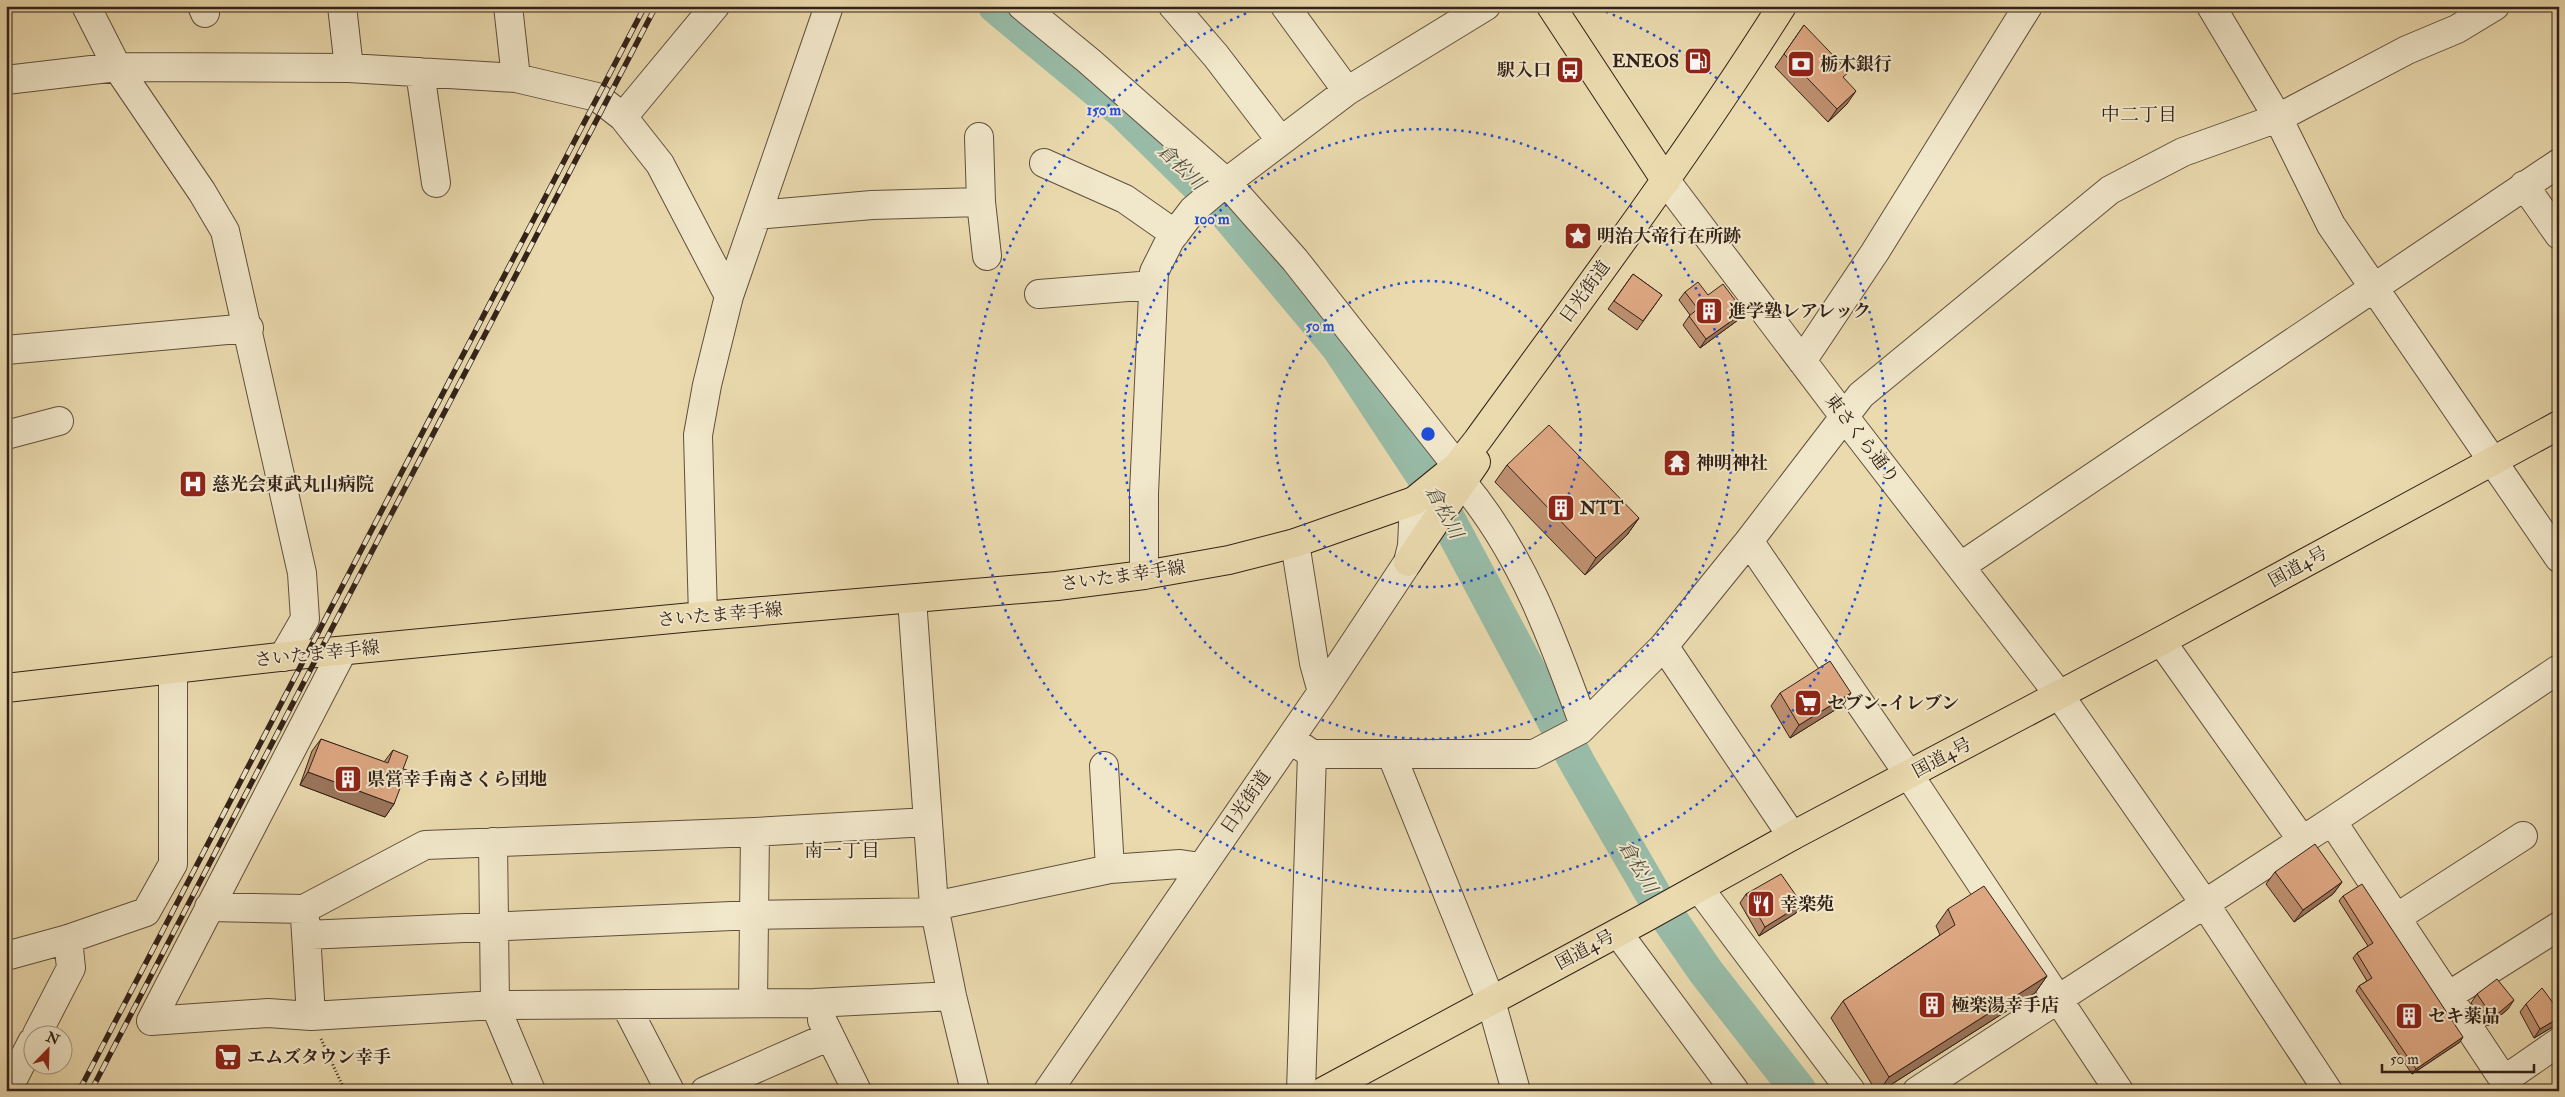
<svg xmlns="http://www.w3.org/2000/svg" width="2565" height="1097" font-family="'IM FELL Double Pica','Noto Serif JP',serif">
<style>
.lines{fill:none;stroke-linecap:round;stroke-linejoin:round}
.river{stroke:#98bba7;stroke-width:36}
.minor-casing{stroke:#604f3e;stroke-width:30}
.major-casing{stroke:#322119;stroke-width:30}
.highway-casing{stroke:#322119;stroke-width:30}
.path{stroke:#322119;stroke-width:3;stroke-dasharray:1 2.5;stroke-linecap:butt}
.minor{stroke:#f1e7ca;stroke-width:28}
.major{stroke:#eadaae;stroke-width:28}
.highway{stroke:#eadaae;stroke-width:28}
.rail-casing{stroke:#322119;stroke-width:5.5}
.rail{stroke:#f1e7ca;stroke-width:4;stroke-dasharray:11;stroke-linecap:butt}
.wall{fill:#be9070;stroke:#322119}
.shaded-wall{fill:#9b755b;stroke:#322119}
.building{fill:#dda782;stroke:#322119}
.ring{fill:none;stroke:#1d4ed8;stroke-width:2.5;stroke-dasharray:2.5 5}
.labels{text-anchor:middle;dominant-baseline:central;stroke-width:4;stroke-linejoin:round;paint-order:stroke}
.poi-label{font-size:18px;font-weight:bold;fill:#322119;stroke:#f1e7ca;text-anchor:start}
.street-label{font-size:18px;fill:#322119;stroke:#f1e7ca}
.neighbourhood-label{font-size:19px;fill:#322119;stroke:#f1e7ca}
.water-label{font-size:19px;font-style:italic;fill:#514f44;stroke:#f1e7ca}
.centre{fill:#1d4ed8;stroke:#f1e7ca;stroke-width:2.5}
.ring-label{font-size:15px;text-anchor:middle;font-weight:bold;fill:#1d4ed8;stroke:#f1e7ca;stroke-width:4;stroke-linejoin:round;paint-order:stroke}
</style>
<rect width="100%" height="100%" fill="#eadaae"/>
<filter id="stains"><feTurbulence type="fractalNoise" baseFrequency=".004" numOctaves="4"/><feColorMatrix values="0 0 0 0 .2 0 0 0 0 .09 0 0 0 0 .02 0 0 0 .5 -.17"/></filter>
<radialGradient id="worn" r=".72"><stop offset=".6" stop-color="#630" stop-opacity="0"/><stop offset="1" stop-color="#630" stop-opacity=".3"/></radialGradient>
<g class="lines">
<path class="river" d="M996,6L1123,111L1225,211L1339,347L1426,479L1579,766L1657,901L1706,972L1799,1091"/>
<g class="minor-casing">
<path id="minor" d="M86,6L117,67L202,192L225,231L302,573L305,619L283,657
M202,6L205,13
M342,6L349,68
M508,6L516,78
M1022,6L1089,61L1226,182L1295,260L1457,466
M1173,6L1216,56L1281,141
M1285,6L1347,91
M2211,6L2278,118L2331,225L2559,558
M420,72L436,183
M6,80L117,67L349,68L516,78L597,97L623,117L660,164L729,296
M623,117L715,6
M1044,163L1125,199L1175,234
M1666,181L1843,415L2060,696L2205,904L2328,1091
M2524,185L2559,235
M981,202L987,256
M757,215L872,205L981,202L979,137
M1039,294L1153,285
M6,350L249,328
M1802,361L1875,252L2028,6
M6,435L59,421
M1462,482C1522,553 1553,639 1584,725
M1749,541L1909,775L2119,1091
M1295,543L1314,663L1322,692
M1961,566L2559,163
M1144,575V493L1154,272L1170,240L1193,210L1219,188L1347,91L1486,6
M912,599L934,906L952,996L975,1091
M703,616L698,435L707,385L729,296L829,6
M2161,641L2302,840
M1664,646L1792,836
M342,652L151,1021L268,1013L311,1016L495,1005L814,1003L952,996
M1290,739L1312,754H1534L1580,730L1664,646L1749,541L1861,395L2110,190L2183,152L2278,118L2407,50L2457,29L2495,6
M1392,756L1491,1001L1516,1091
M1104,766L1110,869
M2332,821L2511,1091
M493,842L495,1005L531,1091
M1699,888L1851,1091
M934,906L1110,869L1180,864L1200,867
M209,907L304,909L425,845L755,832L927,822
M305,917L311,1016
M2396,918L2523,836
M1618,933L1735,1091
M306,935L754,915L936,912
M6,956L68,939L146,912L173,864V670
M2448,996L2559,926
M753,1003L755,832
M625,1004L670,1091
M822,1020L857,1091
M37,1034L71,968L68,939
M2504,1080L2559,1042
M7,1091L32,1042
M705,1091L830,1036
M1048,1091L1322,692L1408,562L1412,546L1414,501
M1301,1091L1312,754
M1917,1091L2332,821L2559,669"/>
</g>
<g class="major-casing">
<path id="major" d="M1551,6L1666,181
M1408,562L1476,462
M6,688L306,654L703,616L1057,586L1144,575L1229,560L1295,543L1414,501L1457,466L1477,441C1581,298 1687,156 1782,6"/>
</g>
<g class="highway-casing">
<path id="highway" d="M1324,1091L1643,919L1792,836L2161,641L2559,425"/>
</g>
<path class="path" d="M321,1039L345,1091"/>
<use href="#minor" class="minor"/>
<use href="#major" class="major"/>
<use href="#highway" class="highway"/>
<g class="rail-casing">
<path id="rail" d="M79,1091L645,6
M91,1091L656,6"/>
</g>
<use href="#rail" class="rail"/>
</g>
<path class="wall" d="M1804,25L1844,79L1847,104L1828,122L1775,67Z
M1633,274L1662,295L1637,330L1608,309Z
M1685,292L1708,295L1738,320L1700,348L1683,325L1690,315L1679,300Z
M1507,465L1639,518L1627,535L1585,575L1495,482Z
M1780,693L1843,705L1790,738L1771,706Z
M321,739L384,762L393,750L403,769L394,804L385,817L300,785L312,751Z
M2275,872L2342,882L2333,894L2294,922L2266,884Z
M1746,894L1802,904L1796,913L1759,936L1740,903Z
M2343,896L2460,1042L2412,1074L2356,991L2359,986L2367,981L2353,958L2357,953L2368,946L2339,901Z
M1948,909L2047,976L2035,993L1881,1091H1876L1831,1018L1843,1001L1940,935L1936,926Z
M2477,994L2508,1009L2489,1025H2486L2471,1003Z
M2526,1004L2559,1011V1021L2556,1025L2534,1038L2520,1012Z"/>
<path class="shaded-wall" d="M1856,91L1847,104L1828,122L1837,109Z
M1744,312L1738,320L1700,348L1706,339Z
M1639,518L1627,535L1585,575L1596,558Z
M1851,693L1843,705L1790,738L1799,725Z
M308,772L394,804L385,817L300,785Z
M2342,882L2333,894L2294,922L2303,910Z
M1802,904L1796,913L1759,936L1765,927Z
M2047,976L2035,993L1881,1091H1879L1889,1077Z
M2514,1000L2508,1009L2489,1025H2486L2492,1016Z
M2559,1018V1021L2556,1025L2534,1038L2540,1029Z
M2463,1037L2460,1042L2412,1074L2416,1069Z"/>
<path class="building" d="M1804,25L1849,72L1843,77L1856,91L1837,109L1784,54Z
M1633,274L1662,295L1643,321L1614,301Z
M1698,282L1708,295L1723,284L1744,312L1706,339L1689,316L1698,309L1685,292Z
M1549,425L1639,518L1596,558L1507,465Z
M1830,661L1851,693L1799,725L1780,693Z
M321,739L388,763L393,750L408,756L403,769L407,770L394,804L308,772Z
M2315,844L2342,882L2303,910L2275,872Z
M1781,874L1802,904L1765,927L1746,894Z
M2362,884L2463,1037L2416,1069L2359,986L2372,978L2357,953L2373,943L2343,896Z
M1984,886L2047,976L1889,1077L1843,1001L1955,925L1948,909Z
M2497,979L2514,1000L2495,1016H2492L2477,994Z
M2542,988L2559,1011V1018L2540,1029L2526,1004Z"/>
<g class="ring">
<circle cx="1428" cy="434" r="153"/>
<circle cx="1428" cy="434" r="305"/>
<path d="M1592 6A458 458 0 1 1 1264 6"/>
</g>
<defs>
<g id="fuel-square" transform="scale(1.4375)"><rect x="-9" y="-9" width="18" height="18" rx="4" fill="#8f2418" stroke="#f1e7ca"/><path d="M-5.5-6h7V0h2V4h1.3V-2.5L3-4.5l.8-.8L6-3V5H2.5V1h-1V6h-7ZM-4.2-4.7v3.2H.2V-4.7Z" fill="#fff"/></g>
<g id="bank-square" transform="scale(1.4375)"><rect x="-9" y="-9" width="18" height="18" rx="4" fill="#8f2418" stroke="#f1e7ca"/><path d="M-6-4H6V4H-6ZM0-2.3a2.3 2.3 0 1 0 0 4.6a2.3 2.3 0 1 0 0-4.6Z" fill="#fff"/></g>
<g id="bus-square" transform="scale(1.4375)"><rect x="-9" y="-9" width="18" height="18" rx="4" fill="#8f2418" stroke="#f1e7ca"/><path d="M-5-6H5V4H4V6H2V4H-2V6H-4V4H-5ZM-3.5-4V0h7V-4ZM-3.5 1.2v1.5H-2V1.2ZM2 1.2v1.5H3.5V1.2Z" fill="#fff"/></g>
<g id="sight-square" transform="scale(1.4375)"><rect x="-9" y="-9" width="18" height="18" rx="4" fill="#8f2418" stroke="#f1e7ca"/><path d="M0-6L1.8-2.2L6-1.7L2.9 1.2L3.7 5.4L0 3.3L-3.7 5.4L-2.9 1.2L-6-1.7L-1.8-2.2Z" fill="#fff"/></g>
<g id="building-square" transform="scale(1.4375)"><rect x="-9" y="-9" width="18" height="18" rx="4" fill="#8f2418" stroke="#f1e7ca"/><path d="M-4-6H4V6H1V3H-1V6H-4ZM-2.5-4.3h1.7v1.8h-1.7ZM.8-4.3h1.7v1.8H.8ZM-2.5-1h1.7V.8h-1.7ZM.8-1h1.7V.8H.8Z" fill="#fff"/></g>
<g id="temple-square" transform="scale(1.4375)"><rect x="-9" y="-9" width="18" height="18" rx="4" fill="#8f2418" stroke="#f1e7ca"/><path d="M0-6L5-2H3V0L6.5 2.5H4V6H1.5V3h-3V6H-4V2.5H-6.5L-3 0V-2H-5Z" fill="#fff"/></g>
<g id="hospital-square" transform="scale(1.4375)"><rect x="-9" y="-9" width="18" height="18" rx="4" fill="#8f2418" stroke="#f1e7ca"/><path d="M-5-5h3v3.5h4V-5h3V5h-3V1.5h-4V5h-3Z" fill="#fff"/></g>
<g id="supermarket-square" transform="scale(1.4375)"><rect x="-9" y="-9" width="18" height="18" rx="4" fill="#8f2418" stroke="#f1e7ca"/><path d="M-6-5.5h2.5l.6 2H6L4.5 2H-2.5L-4.4-4H-6ZM-1.5 3.2a1.3 1.3 0 1 0 .1 0ZM3 3.2a1.3 1.3 0 1 0 .1 0Z" fill="#fff"/></g>
<g id="restaurant-square" transform="scale(1.4375)"><rect x="-9" y="-9" width="18" height="18" rx="4" fill="#8f2418" stroke="#f1e7ca"/><path d="M-5-6h1v4h1v-4h1v4h1v-4h1v5L-1.5 .5V6h-2V.5L-5-1ZM5-6V6H3V1.5H1.5Q1.5-4 5-6Z" fill="#fff"/></g>
</defs>
<g fill-rule="evenodd">
<use href="#fuel-square" x="1698" y="61"/>
<use href="#bank-square" x="1801" y="64"/>
<use href="#bus-square" x="1570" y="70"/>
<use href="#sight-square" x="1578" y="236"/>
<use href="#building-square" x="1709" y="311"/>
<use href="#temple-square" x="1677" y="463"/>
<use href="#hospital-square" x="193" y="484"/>
<use href="#building-square" x="1561" y="508"/>
<use href="#supermarket-square" x="1808" y="703"/>
<use href="#building-square" x="348" y="779"/>
<use href="#restaurant-square" x="1761" y="904"/>
<use href="#building-square" x="1932" y="1005"/>
<use href="#building-square" x="2409" y="1016"/>
<use href="#supermarket-square" x="228" y="1057"/>
</g>
<g class="labels">
<g class="poi-label">
<text x="1679" y="61" text-anchor="end">ENEOS</text>
<text x="1820" y="64">栃木銀行</text>
<text x="1551" y="70" text-anchor="end">駅入口</text>
<text x="1597" y="236">明治大帝行在所跡</text>
<text x="1728" y="311">進学塾レアレック</text>
<text x="1696" y="463">神明神社</text>
<text x="212" y="484">慈光会東武丸山病院</text>
<text x="1580" y="508">NTT</text>
<text x="1827" y="703">セブン-イレブン</text>
<text x="367" y="779">県営幸手南さくら団地</text>
<text x="1780" y="904">幸楽苑</text>
<text x="1951" y="1005">極楽湯幸手店</text>
<text x="2428" y="1016">セキ薬品</text>
<text x="247" y="1057">エムズタウン幸手</text>
</g>
<g class="street-label">
<text transform="translate(1585 292) rotate(-54)">日光街道</text>
<text transform="translate(1862 439) rotate(52)">東さくら通り</text>
<text transform="translate(2298 567) rotate(-29)">国道4号</text>
<text transform="translate(1123 576) rotate(-8)">さいたま幸手線</text>
<text transform="translate(720 615) rotate(-5)">さいたま幸手線</text>
<text transform="translate(317 654) rotate(-6)">さいたま幸手線</text>
<text transform="translate(1942 758) rotate(-28)">国道4号</text>
<text transform="translate(1246 802) rotate(-55)">日光街道</text>
<text transform="translate(1585 950) rotate(-28)">国道4号</text>
</g>
<g class="neighbourhood-label">
<text x="2139" y="115">中二丁目</text>
<text x="842" y="851">南一丁目</text>
</g>
<g class="water-label">
<text transform="translate(1181 167) rotate(44)">倉松川</text>
<text transform="translate(1444 512) rotate(62)">倉松川</text>
<text transform="translate(1638 867) rotate(60)">倉松川</text>
</g>
</g>
<circle cx="1428" cy="434" r="8" class="centre"/>
<g class="ring-label">
<text x="1104" y="115">150 m</text>
<text x="1212" y="224">100 m</text>
<text x="1320" y="331">50 m</text>
</g>
<rect width="2565" height="1097" fill="none" stroke="#eadaae" stroke-width="25"/>
<rect x="8" y="8" width="2550" height="1082" fill="none" stroke="#322119" stroke-width="2.5"/>
<rect x="12" y="12" width="2540" height="1072" fill="none" stroke="#322119"/>
<g transform="translate(48 1050) rotate(23)"><circle r="24" fill="#f1e7ca" stroke="#a59883"/>
<path d="M0-4L9 19L0 12L-9 19Z" fill="#8f2418"/>
<text y="-8" font-size="14" font-weight="bold" text-anchor="middle" fill="#322119">N</text>
</g>
<path d="M2382 1064v8h152v-8" fill="none" stroke="#322119" stroke-width="2.5"/>
<text x="2390" y="1064" font-size="15" fill="#322119" stroke="#f1e7ca" stroke-width="4" paint-order="stroke">50 m</text>
<rect width="100%" height="100%" filter="url(#stains)"/>
<rect width="100%" height="100%" fill="url(#worn)"/>
</svg>
